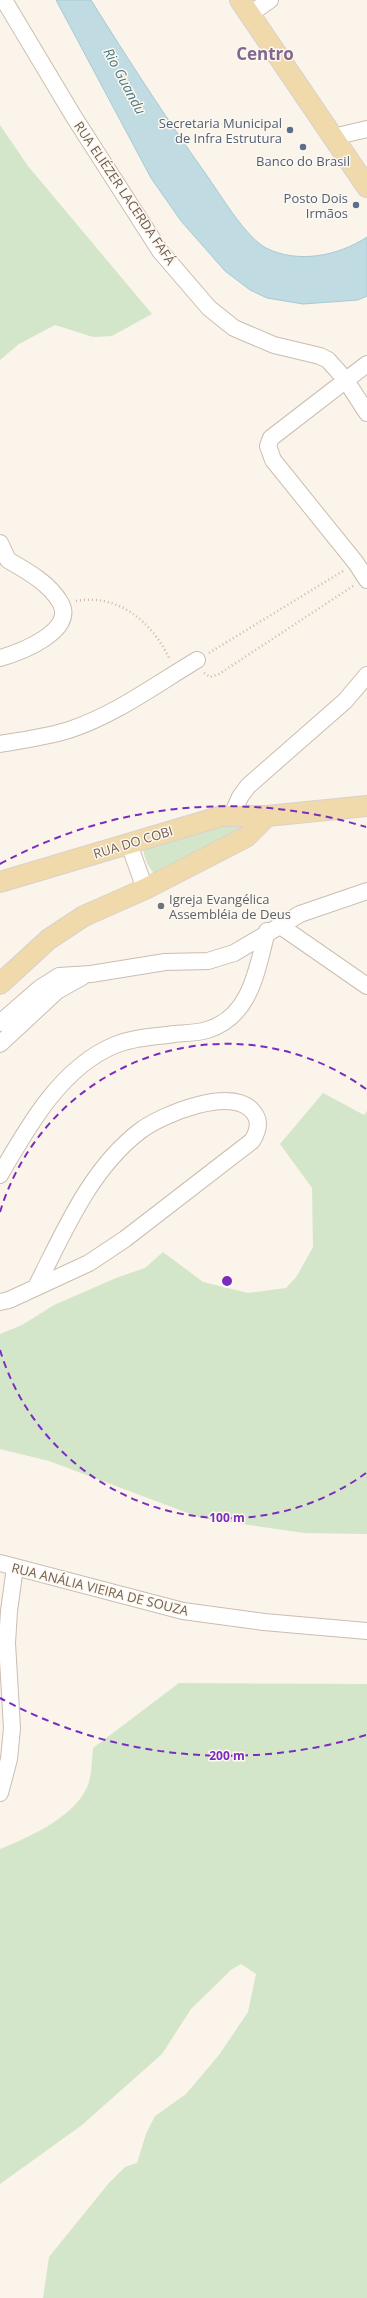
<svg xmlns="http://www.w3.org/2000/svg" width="367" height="2298" font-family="'Open Sans',sans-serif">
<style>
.green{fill:#d4e6c9}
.water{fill:#c0dbe2;stroke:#a8cad2}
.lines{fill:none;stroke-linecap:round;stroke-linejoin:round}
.minor-casing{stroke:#cbbdb1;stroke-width:18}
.major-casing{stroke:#d8d2ce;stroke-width:22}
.path{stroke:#d1b9a8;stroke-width:2.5;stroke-dasharray:1 3;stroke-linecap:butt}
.minor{stroke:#fff;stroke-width:16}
.major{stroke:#f0d9aa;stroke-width:20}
.ring{fill:none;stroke:#7b2cbf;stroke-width:2;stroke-dasharray:7 5}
.service-dot{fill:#5c6f8a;stroke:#fdf8f0;stroke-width:1.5}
.worship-dot{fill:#6b7280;stroke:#fdf8f0;stroke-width:1.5}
.labels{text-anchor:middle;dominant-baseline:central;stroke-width:3;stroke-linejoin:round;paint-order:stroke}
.service-label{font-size:13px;fill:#4e5e75;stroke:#fdf8f0;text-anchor:end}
.street-label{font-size:13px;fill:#725d50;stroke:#fdf8f0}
.worship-label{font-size:13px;fill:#5b616d;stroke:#fdf8f0;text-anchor:start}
.water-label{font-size:14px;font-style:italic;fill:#4c7782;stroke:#fdf8f0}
.district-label{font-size:17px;font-weight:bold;fill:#82688d;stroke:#fdf8f0}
.centre{fill:#7b2cbf;stroke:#fdf8f0;stroke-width:2}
.ring-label{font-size:12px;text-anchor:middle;font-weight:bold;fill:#7b2cbf;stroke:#fdf8f0;stroke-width:3;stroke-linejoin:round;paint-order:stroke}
</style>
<rect width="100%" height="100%" fill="#faf4ea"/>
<path class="green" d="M0,125L28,166L152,314L112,336L93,337L55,325L19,344L0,360Z
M221,823L243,826L241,830L156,875C148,868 144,858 143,847Z
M323,1093L364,1115L367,1111V1534L304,1533L201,1518L49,1461L0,1449V1334L22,1325L54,1305L116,1278L145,1268L163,1252L203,1282L248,1293L286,1288L297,1276L313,1247L312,1188L280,1144Z
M179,1683L367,1684V2298H43L49,2257L108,2184L125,2167L137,2163L146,2134L155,2116L186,2094L219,2055L248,2012L256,1974L241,1964L231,1970L191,2009L162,2054L82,2125L0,2184V1849C30,1837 79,1815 89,1782C92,1771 92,1758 93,1748Z"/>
<path class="water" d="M56,0H91C129,61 168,121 210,180C223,199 246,237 266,248C298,264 338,256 367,237V296L358,300L303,304L267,298L250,290L225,271L181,221L151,178Z"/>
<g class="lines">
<g class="minor-casing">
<path id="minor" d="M4,0L74,117L160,251L209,308L234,328L274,345L320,356L328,360L345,379L367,413
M250,14L270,0
M333,137L367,129
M367,364L271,438L268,446L273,460L356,563L367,580
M0,543L8,560
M0,658C18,653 78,631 60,602C49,583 27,571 8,560
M0,744C22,740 47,737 69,730C115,715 155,685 197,660
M232,815L240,797L248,786L345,701L367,675
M129,844L145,889
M279,925L367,986
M0,1023L40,988L59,976L91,974L165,962L208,961L234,953L300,914L367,891
M0,1044L57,991L82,977
M0,1175C27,1128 61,1067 115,1045C134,1037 154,1037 174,1034C185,1033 197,1033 207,1030C251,1017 257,969 267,931
M0,1302L9,1300L89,1263L125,1239L252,1141C257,1133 261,1122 254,1113C234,1084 161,1115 140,1131C90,1169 64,1232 36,1287
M0,1563L183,1611L264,1622L367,1631
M0,1793L9,1759L12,1728L7,1643L9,1611L15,1567"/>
</g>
<g class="major-casing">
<path id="major" d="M240,0L367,187
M0,882L222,816H267L367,806
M0,984L49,939L84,916L145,889L246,837L267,816"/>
</g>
<path class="path" d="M76,601C118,593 152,622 169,658
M209,653L343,571
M204,673L210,677L219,674L353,586"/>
<use href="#minor" class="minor"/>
<use href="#major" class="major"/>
</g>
<g class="ring">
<path d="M366 1473A237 237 0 0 1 0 1350M0 1212A237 237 0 0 1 366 1089"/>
<path d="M366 1735A475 475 0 0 1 0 1698M0 864A475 475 0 0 1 366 827"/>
</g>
<g class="service-dot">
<circle cx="290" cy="130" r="4"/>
<circle cx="303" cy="147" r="4"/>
<circle cx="356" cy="205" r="4"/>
</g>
<circle class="worship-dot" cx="161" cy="906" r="4"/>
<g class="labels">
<g class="service-label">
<text x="282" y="123">Secretaria Municipal<tspan x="282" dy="15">de Infra Estrutura</tspan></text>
<text x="303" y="161" text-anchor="middle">Banco do Brasil</text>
<text x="348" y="198">Posto Dois<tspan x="348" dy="15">Irmãos</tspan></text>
</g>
<g class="street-label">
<text transform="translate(125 193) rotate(56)">RUA ELIÉZER LACERDA FAFÁ</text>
<text transform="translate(133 842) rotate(-17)">RUA DO COBI</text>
<text transform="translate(100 1589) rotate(14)">RUA ANÁLIA VIEIRA DE SOUZA</text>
</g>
<g class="worship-label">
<text x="169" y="899">Igreja Evangélica<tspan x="169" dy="15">Assembléia de Deus</tspan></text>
</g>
<g class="water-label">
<text transform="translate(125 81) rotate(62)">Rio Guandu</text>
</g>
<g class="district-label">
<text x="265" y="53">Centro</text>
</g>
</g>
<circle cx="227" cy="1281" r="6" class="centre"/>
<g class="ring-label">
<text x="227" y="1522">100 m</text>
<text x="227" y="1760">200 m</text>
</g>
</svg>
